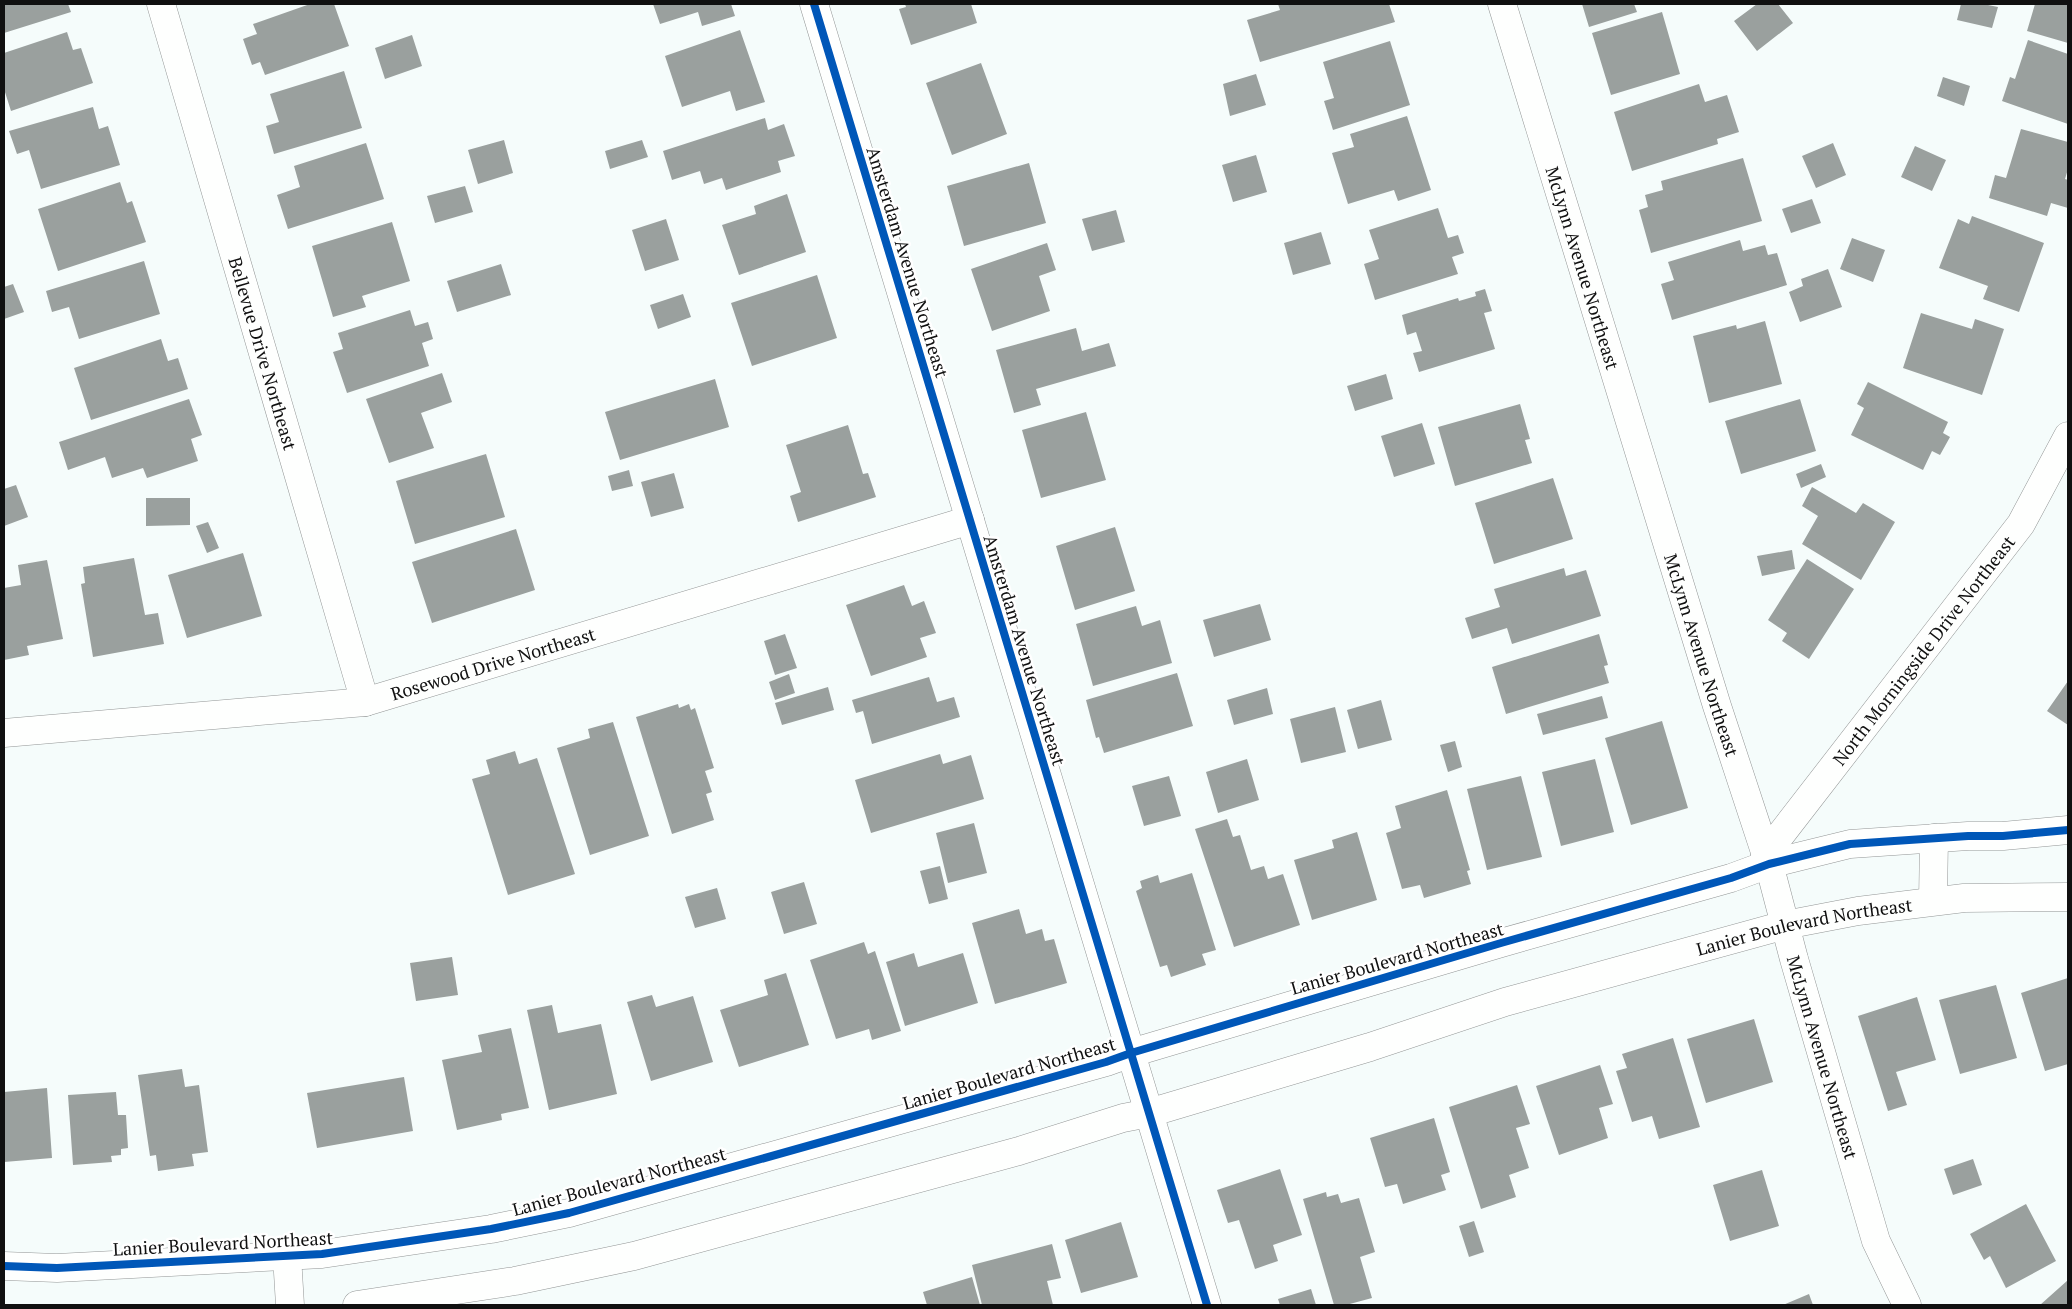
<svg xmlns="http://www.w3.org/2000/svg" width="2072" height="1309" font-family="'PT Serif',serif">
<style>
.building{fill:#9aa09e}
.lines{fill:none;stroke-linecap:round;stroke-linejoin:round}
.minor-casing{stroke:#939696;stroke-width:29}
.minor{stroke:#fefffe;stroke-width:28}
.cycleway-casing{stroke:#fff;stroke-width:11}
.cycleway{stroke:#0057b8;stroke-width:8}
.labels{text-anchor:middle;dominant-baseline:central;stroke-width:5;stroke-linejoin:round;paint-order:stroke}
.street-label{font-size:18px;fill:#101010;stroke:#fff}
</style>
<rect width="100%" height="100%" fill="#f5fcfb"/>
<path class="building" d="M4,4H68L71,12L4,33Z
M310,4H334L349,46L265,75L260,62L252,65L243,39L257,34L253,24Z
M653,4H731L735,16L702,26L698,12L660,24Z
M905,4H971L977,23L911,45L899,9L906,7Z
M1278,4H1389L1395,22L1260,62L1247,20L1280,10Z
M1582,4H1634L1637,12L1589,27Z
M1757,4H1778L1793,23L1757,51L1734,21Z
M1961,4H1983L1998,7L1992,28L1957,20Z
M2035,4H2068V43L2027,31Z
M1662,12L1680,74L1611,95L1592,33Z
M740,30L765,102L736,111L730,91L682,107L665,56Z
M67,32L73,50L81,48L93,83L11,111L4,89V53Z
M412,35L422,66L385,79L375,48Z
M2028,40L2068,54V124L2002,101L2010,77L2015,79Z
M1390,41L1410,105L1333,130L1324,101L1334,98L1323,62Z
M981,63L1007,134L952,155L926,83Z
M344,71L362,128L274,154L266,126L279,122L270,94Z
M1256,74L1266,105L1230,116L1223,84Z
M1943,77L1970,86L1964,106L1937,96Z
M1699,84L1705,102L1727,95L1739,132L1717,139L1718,144L1632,171L1614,112Z
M93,107L99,129L108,126L120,165L41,189L29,150L17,154L9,131Z
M1407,116L1431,190L1398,201L1394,190L1348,204L1332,153L1354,147L1350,134Z
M765,118L768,130L784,124L795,156L778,161L781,172L726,190L722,178L704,184L700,171L672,180L663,151Z
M2021,129L2068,142V169L2065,179L2068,180V208L2051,203L2047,216L1989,198L1995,175L2006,178Z
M504,140L513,173L478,184L468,150Z
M642,140L648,157L610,169L605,151Z
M366,143L384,199L288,229L277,195L300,187L294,166Z
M1833,143L1846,175L1816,188L1802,156Z
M1915,146L1946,160L1932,191L1901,177Z
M1256,155L1267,192L1233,202L1222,165Z
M1743,158L1762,221L1651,253L1639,210L1648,207L1645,195L1663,190L1661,181Z
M1029,163L1046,223L964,246L947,186Z
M120,182L127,203L132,201L146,242L58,271L38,209Z
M465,186L473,212L435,223L427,196Z
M787,194L806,252L739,275L722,225L756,214L754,206Z
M1812,199L1821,223L1791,233L1782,209Z
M1438,208L1448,238L1458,235L1464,253L1452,257L1458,274L1375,300L1364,264L1379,259L1369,230Z
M1116,210L1125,242L1092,251L1082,219Z
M1972,216L2044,243L2019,312L1983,299L1988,286L1939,268L1958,219L1969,224Z
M666,219L679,260L645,271L632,230Z
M392,222L410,281L362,296L366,307L333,317L312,246Z
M1321,232L1331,264L1293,275L1284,243Z
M1852,238L1885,250L1873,282L1840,269Z
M1740,240L1743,251L1765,245L1768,255L1777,253L1787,285L1672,320L1661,284L1674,280L1668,262Z
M1047,243L1056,270L1039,276L1050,311L992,331L971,269Z
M144,261L160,314L79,339L69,307L52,312L46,291Z
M501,264L511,295L457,312L447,281Z
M1828,269L1842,307L1800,322L1789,292L1803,286L1801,279Z
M817,275L837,338L752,366L731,303Z
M13,284L24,312L4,319V287Z
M1485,289L1492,311L1484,313L1495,349L1419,372L1413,353L1422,351L1416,332L1407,335L1402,315L1458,298L1459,301L1476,296L1475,292Z
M683,294L691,317L658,329L650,305Z
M410,310L415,326L428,322L433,339L422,343L429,366L347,393L333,352L343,349L338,333Z
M1921,313L1972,329L1975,319L2004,329L1982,395L1903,368Z
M1765,321L1782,384L1709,403L1693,336L1736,325L1737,329Z
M1076,328L1082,351L1109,343L1116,366L1036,389L1041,405L1014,413L996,350Z
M161,339L168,361L178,358L188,389L91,420L74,368Z
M442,373L452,402L421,413L434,448L389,463L366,399Z
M1386,374L1393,399L1355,411L1347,386Z
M715,379L729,427L620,460L605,412Z
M1868,382L1948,422L1943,433L1950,437L1940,455L1932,451L1923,470L1851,435L1864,408L1857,404Z
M189,399L202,435L191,439L198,461L147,478L143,468L112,478L105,457L68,470L59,442Z
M1800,399L1816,451L1741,474L1725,421Z
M1520,404L1530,439L1525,440L1532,463L1455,486L1438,427Z
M1086,412L1106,480L1041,498L1022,430Z
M1422,423L1435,464L1394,477L1381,436Z
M848,425L863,474L868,473L876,497L798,522L790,496L801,492L786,445Z
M486,454L505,517L415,544L396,481Z
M1821,464L1826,477L1801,488L1796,474Z
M629,470L633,486L612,491L608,476Z
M674,473L684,508L651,517L641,482Z
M1553,478L1573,539L1494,564L1475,503Z
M16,485L28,517L4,526V489Z
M1812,487L1856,513L1863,503L1895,522L1861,580L1802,544L1818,516L1802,506Z
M146,498H190V525L146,526Z
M208,522L219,548L207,553L196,526Z
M1115,527L1135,591L1075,610L1056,546Z
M516,529L535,590L432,623L412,562Z
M1792,550L1795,569L1762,576L1757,556Z
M243,553L262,616L187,638L168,575Z
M134,558L145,615L158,613L164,644L93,657L81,584L85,583L83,567Z
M1807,559L1854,589L1809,659L1782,641L1787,633L1768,620Z
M47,560L63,639L27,646L29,655L4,660V588L21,585L18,565Z
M1564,568L1566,576L1586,570L1601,616L1512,644L1507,628L1472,639L1465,618L1500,607L1494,589Z
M904,585L912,606L924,601L936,633L920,638L927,657L871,676L846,605Z
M1260,604L1271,640L1214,657L1203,620Z
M1136,606L1142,626L1160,620L1172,663L1093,686L1076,624Z
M785,634L797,668L775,675L764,641Z
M1599,634L1608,665L1604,666L1609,683L1506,714L1492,667Z
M1177,673L1193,726L1104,753L1099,737L1096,738L1086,700Z
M789,674L795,693L775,700L769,682Z
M929,677L937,702L954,697L960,717L872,744L863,711L856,713L852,700Z
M2068,681V725L2047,711Z
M828,687L834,710L782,725L775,703Z
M1267,688L1273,714L1234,725L1227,700Z
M1602,696L1608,718L1543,735L1537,714Z
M1381,700L1392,740L1358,749L1347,710Z
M678,704L679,708L689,704L691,710L695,708L714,768L705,771L712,792L706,794L714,820L672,834L636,717Z
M1335,707L1346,752L1301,763L1290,719Z
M1662,721L1688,808L1631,825L1605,738Z
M613,722L649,836L590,855L557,748L590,738L588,729Z
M1455,741L1462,767L1448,772L1440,745Z
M515,751L519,764L537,758L575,874L508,895L472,779L490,774L486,760Z
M940,754L943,764L971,755L984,799L871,833L855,780Z
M1247,759L1259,800L1218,813L1206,772Z
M1595,759L1614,832L1561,846L1542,772Z
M1169,776L1181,816L1144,826L1132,786Z
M1521,776L1542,857L1487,870L1467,789Z
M1447,790L1470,870L1467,871L1471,884L1424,898L1420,885L1402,889L1386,833L1401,828L1395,806Z
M1227,819L1233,837L1240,835L1251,870L1264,866L1268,879L1283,874L1300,925L1234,947L1195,829Z
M974,823L987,873L948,883L936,833Z
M1357,832L1377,900L1312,920L1294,860L1334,848L1332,840Z
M940,866L948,899L929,904L920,871Z
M1192,873L1216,950L1202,954L1206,965L1171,977L1167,965L1160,967L1136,891L1142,888L1140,881L1158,875L1160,883Z
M804,882L817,924L784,934L771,892Z
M717,888L726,919L695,928L685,897Z
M1019,909L1026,934L1042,929L1045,941L1054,939L1067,983L995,1004L972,923Z
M864,942L868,954L875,951L901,1031L872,1040L869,1029L836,1039L810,960Z
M914,953L918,967L963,953L978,1003L905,1026L886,962Z
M452,957L458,995L416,1001L410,963Z
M786,973L809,1045L739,1067L720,1010L768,995L764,980Z
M2068,978V1064L2045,1071L2021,993Z
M1996,985L2017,1058L1960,1074L1939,1000Z
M652,995L656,1007L693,996L713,1062L651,1081L627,1002Z
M1917,997L1936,1060L1896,1072L1907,1105L1888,1111L1858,1016Z
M552,1005L558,1033L601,1024L617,1094L549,1110L527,1010Z
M1754,1019L1773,1082L1706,1103L1687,1039Z
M511,1028L529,1108L501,1114L502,1120L457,1130L442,1060L482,1052L478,1035Z
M1673,1038L1700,1127L1659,1139L1652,1116L1632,1122L1616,1071L1627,1068L1622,1054Z
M1600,1065L1613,1104L1599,1108L1608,1138L1559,1155L1536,1086Z
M182,1069L185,1087L199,1085L208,1152L192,1154L194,1166L158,1171L156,1155L150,1156L138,1075Z
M404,1077L413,1131L317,1148L307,1093Z
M1517,1085L1530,1124L1516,1128L1529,1168L1509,1175L1516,1197L1481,1209L1449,1107Z
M47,1088L52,1158L4,1162V1092Z
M116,1092L118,1115H126L128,1148L121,1149V1155L111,1156L112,1162L73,1165L68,1095Z
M1434,1118L1450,1172L1441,1175L1446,1190L1403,1204L1397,1184L1385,1187L1370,1138Z
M1973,1159L1982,1185L1953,1195L1944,1169Z
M1280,1169L1302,1235L1273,1245L1278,1261L1255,1269L1239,1220L1228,1223L1217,1190Z
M1762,1170L1779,1226L1730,1241L1713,1185Z
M1326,1192L1327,1197L1338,1194L1341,1203L1359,1198L1375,1252L1360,1257L1372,1298L1346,1305H1334L1303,1199Z
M2026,1204L2056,1261L2006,1288L1990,1256L1984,1260L1970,1234Z
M1474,1221L1484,1252L1469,1257L1459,1226Z
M1121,1222L1138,1277L1081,1293L1065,1240Z
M1052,1244L1061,1278L1047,1281L1053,1305H982L972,1265Z
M972,1277L980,1305H927L923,1292Z
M2068,1280V1305H2040Z
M1311,1289L1316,1305H1280L1278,1299Z
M1809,1294L1813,1305H1783Z"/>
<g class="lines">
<g class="minor-casing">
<g id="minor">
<path id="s1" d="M161,4L365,702"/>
<path d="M814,4L1207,1305"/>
<path id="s2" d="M1502,4L1717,706L1769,864L1794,959L1876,1241L1907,1305"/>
<path id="s3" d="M4,733L365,702L970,520"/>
<path id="s4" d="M1765,855L2021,524L2068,436"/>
<path d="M1933,901L1934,838"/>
<path d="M287,1256L290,1305"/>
<path d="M4,1266L57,1268L322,1254L491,1229L569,1213L1106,1062L1131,1053L1501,943L1731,878L1769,864L1850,844L1968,836H2003L2068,830"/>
<path id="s5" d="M357,1305L515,1281L634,1256L1019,1151L1123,1118L1149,1113L1370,1047L1505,1002L1785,925L1858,911L1964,898L2068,897"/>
</g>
</g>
<use href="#minor" class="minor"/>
<g class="cycleway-casing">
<path id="cycleway" d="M814,4L1207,1305
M4,1266L57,1268L322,1254L491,1229L569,1213L1106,1062L1131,1053L1501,943L1731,878L1769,864L1850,844L1968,836H2003L2068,830"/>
</g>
<use href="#cycleway" class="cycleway"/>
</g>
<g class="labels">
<g class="street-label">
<text transform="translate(908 262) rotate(73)">Amsterdam Avenue Northeast</text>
<text stroke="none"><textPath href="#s2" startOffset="276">McLynn Avenue Northeast</textPath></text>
<text stroke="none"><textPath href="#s1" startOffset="364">Bellevue Drive Northeast</textPath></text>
<text transform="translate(1025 650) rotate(73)">Amsterdam Avenue Northeast</text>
<text stroke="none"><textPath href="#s4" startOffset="259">North Morningside Drive Northeast</textPath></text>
<text stroke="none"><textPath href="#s2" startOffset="681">McLynn Avenue Northeast</textPath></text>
<text stroke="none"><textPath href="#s3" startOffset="496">Rosewood Drive Northeast</textPath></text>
<text stroke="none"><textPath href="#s5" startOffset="1498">Lanier Boulevard Northeast</textPath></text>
<text transform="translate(1397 958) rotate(-16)">Lanier Boulevard Northeast</text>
<text stroke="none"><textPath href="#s2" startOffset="1101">McLynn Avenue Northeast</textPath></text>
<text transform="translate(1009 1073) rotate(-16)">Lanier Boulevard Northeast</text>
<text transform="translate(619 1181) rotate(-15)">Lanier Boulevard Northeast</text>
<text transform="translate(223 1243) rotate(-3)">Lanier Boulevard Northeast</text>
</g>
</g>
<rect width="2072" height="1309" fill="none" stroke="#101010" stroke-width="10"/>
</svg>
